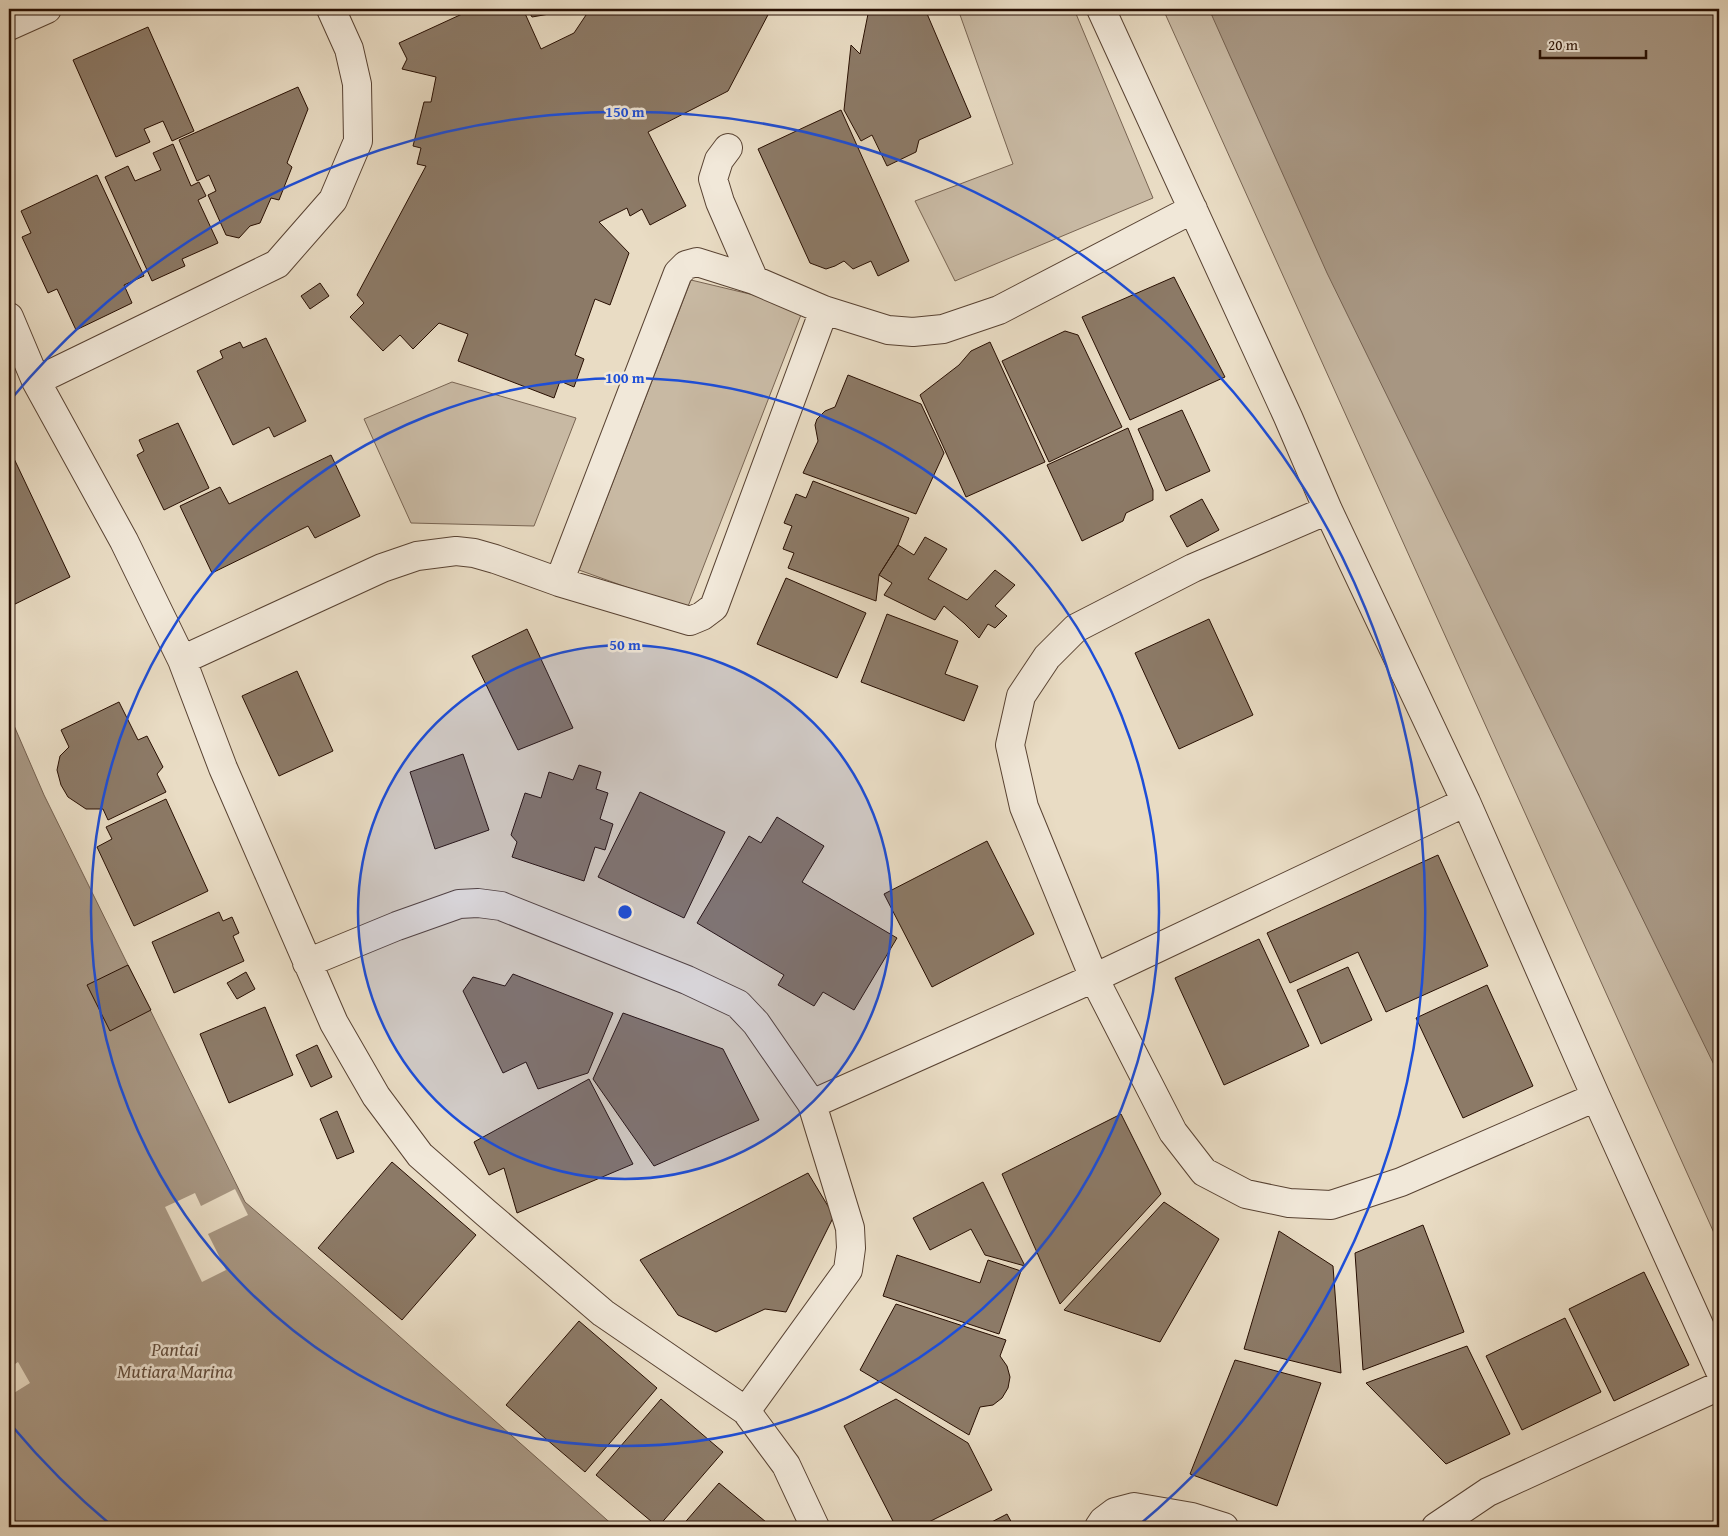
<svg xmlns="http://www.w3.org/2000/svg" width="1728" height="1536" font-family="'Gentium Book Plus',serif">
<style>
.green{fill:#c8b9a3;stroke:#786452}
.water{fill:#a79682;stroke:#74604f}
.pier{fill:#e9dcc4}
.building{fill:#8c7a67;stroke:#280f02}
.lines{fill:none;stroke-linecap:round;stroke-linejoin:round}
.minor-casing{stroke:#584232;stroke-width:30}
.minor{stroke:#f1e8d9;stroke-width:28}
.ring{fill:none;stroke:#1d4ed8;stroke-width:2.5}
.labels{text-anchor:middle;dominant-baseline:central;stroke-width:5;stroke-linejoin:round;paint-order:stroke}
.water-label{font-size:19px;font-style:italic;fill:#614c3c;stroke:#f1e8d9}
.centre{fill:#1d4ed8;stroke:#f1e8d9;stroke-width:2.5}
.ring-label{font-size:15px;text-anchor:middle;font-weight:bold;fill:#1d4ed8;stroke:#f1e8d9;stroke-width:5;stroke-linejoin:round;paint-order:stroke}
</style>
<rect width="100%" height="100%" fill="#e9dcc4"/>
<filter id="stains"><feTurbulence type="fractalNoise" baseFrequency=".004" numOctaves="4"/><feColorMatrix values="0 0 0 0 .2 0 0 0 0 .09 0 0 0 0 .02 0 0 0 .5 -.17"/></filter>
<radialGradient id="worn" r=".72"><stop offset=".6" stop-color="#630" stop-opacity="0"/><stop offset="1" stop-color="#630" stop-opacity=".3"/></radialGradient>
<path class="green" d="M968,9H1074L1153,198L955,281L915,201L1013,164L959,12Z
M1163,9H1341L1719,579V1244Z
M691,280L804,307L687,609L579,570Z
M452,382L576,418L534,526L411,523L364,419Z"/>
<path class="water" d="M1209,9H1719V1075L1327,273Z
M9,714L44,795L245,1202L338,1282L615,1527H19L9,1510Z"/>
<path class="pier" d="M235,1189L248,1215L208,1234L226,1270L202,1282L165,1207L195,1193L201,1206Z
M18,1362L30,1383L9,1396V1368Z"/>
<path class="building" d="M473,9H523L541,49L574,33L590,9H767L770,11L728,91L648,132L686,206L650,225L642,209L630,216L627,208L599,222L629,253L610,305L595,299L575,355L584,359L574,387L560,381L554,398L458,361L468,334L439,323L413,349L400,335L383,351L350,317L364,303L357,295L426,166L417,164L421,148L413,146L424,102H431L436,77L402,69L407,59L399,43Z
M527,9H557L555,13L532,17Z
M869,9H925L971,117L919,140L916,152L887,166L872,135L861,141L844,110L851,45L860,54Z
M148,27L194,131L172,141L163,121L144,129L150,142L116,157L73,60Z
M298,87L308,109L287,163L292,167L279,200L271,198L260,223L250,226L239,238L226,235L208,195L216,191L209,175L197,181L179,140Z
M841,110L909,261L878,276L871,261L853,269L844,261L835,266L826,269L810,263L758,149Z
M173,144L191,186L199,182L206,196L198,200L218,243L182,259L185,266L152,281L105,177L128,166L135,181L161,170L153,153Z
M97,175L144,276L124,285L132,303L76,330L57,289L48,293L22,237L31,233L21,211Z
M1174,277L1225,377L1130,420L1082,317Z
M320,283L329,296L310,309L301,296Z
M1065,331L1078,335L1122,427L1049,462L1002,361Z
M266,338L306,421L274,437L269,427L233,445L197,371L223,358L220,351L240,342L243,348Z
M990,342L1045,462L966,497L920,395L959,365L971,351Z
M848,375L921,404L944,453L916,514L803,473L818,441L815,425L817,419L825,411L835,407Z
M1182,410L1210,471L1166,491L1138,429Z
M178,423L209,488L164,510L137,455L144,451L139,440Z
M1128,428L1153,490V500L1126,513L1123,521L1082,541L1047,465Z
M9,448L70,577L9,607Z
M331,455L360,516L315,538L308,526L212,573L180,506L220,487L229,504Z
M813,481L909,518L898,545L879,575L876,601L788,568L794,553L783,549L792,526L784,523L796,494L806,498Z
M1202,499L1219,530L1187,547L1170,516Z
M925,537L947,549L928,579L967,600L995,570L1015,585L995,606L1007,616L995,628L988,624L979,638L964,623L944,606L935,620L884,595L892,583L879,575L898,545L914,555Z
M786,578L866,613L837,678L757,644Z
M887,614L958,641L945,674L978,686L964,721L861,682Z
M1209,619L1253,715L1179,749L1135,653Z
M527,629L573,728L518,750L472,656Z
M297,671L333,751L279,776L242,696Z
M119,702L138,740L147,736L163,767L157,774L166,792L108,820L103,809H86L68,797L61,785L57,770L60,756L69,747L61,730Z
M463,754L489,830L435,849L410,772Z
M579,765L601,772L596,789L608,793L600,819L613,824L605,850L595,847L584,881L512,857L517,842L511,835L525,793L541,798L549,772L573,780Z
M640,792L725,832L684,918L598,877Z
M166,799L208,891L134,926L97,847L112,839L106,827Z
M777,817L824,846L802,882L897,938L854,1010L823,992L814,1006L778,985L784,975L697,923L749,836L761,843Z
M987,841L1034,934L932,987L884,894Z
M1438,855L1488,966L1386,1012L1358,952L1290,983L1267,933Z
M219,912L223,921L232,917L239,933L233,936L244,961L174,993L152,942Z
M1259,939L1309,1046L1224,1085L1175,978Z
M128,965L151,1010L110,1031L87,985Z
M1348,967L1372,1020L1321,1044L1297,990Z
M246,972L255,989L237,999L227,983Z
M513,974L613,1013L588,1073L538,1089L526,1062L503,1073L463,991L473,977L505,986Z
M1487,985L1533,1086L1463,1118L1416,1018Z
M265,1007L293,1075L229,1103L200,1034Z
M623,1013L723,1049L759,1120L654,1166L593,1079Z
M317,1045L332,1077L311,1087L296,1055Z
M589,1079L633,1164L517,1213L504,1168L489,1175L474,1142Z
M337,1111L354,1152L337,1159L320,1119Z
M1121,1114L1161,1194L1060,1304L1002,1174Z
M392,1162L476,1235L402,1320L318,1248Z
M808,1173L834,1216L786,1312L765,1309L716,1332L678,1315L640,1260Z
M983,1182L1025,1266L985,1255L971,1229L930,1250L913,1218Z
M1164,1202L1219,1239L1160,1342L1064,1310Z
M1423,1225L1464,1332L1363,1370L1355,1253Z
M1279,1231L1333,1266L1341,1373L1244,1349Z
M897,1255L980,1283L988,1260L1021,1271L999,1334L883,1296Z
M1644,1272L1689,1365L1614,1401L1569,1309Z
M896,1304L1006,1340L1000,1356L1007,1366L1010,1377L1008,1388L1002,1398L993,1405L980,1407L969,1435L860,1370Z
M1565,1318L1601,1392L1522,1430L1486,1356Z
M579,1321L657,1388L585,1472L506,1405Z
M1467,1346L1510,1434L1446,1464L1366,1383Z
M1235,1360L1321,1383L1277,1506L1190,1474Z
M661,1399L723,1452L658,1527L596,1475Z
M896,1399L968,1443L992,1490L919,1527H896L844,1426Z
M719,1483L772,1527H681Z
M1007,1514L1014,1527H982Z"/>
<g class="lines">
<g class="minor-casing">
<path id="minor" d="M1101,9L1288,417L1328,510L1466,802L1596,1097L1719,1369
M9,26L47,9
M728,148L719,160L713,179L720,202L754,280
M9,317L36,381L124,541L182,660L223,768L334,1023L376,1096L420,1155L486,1213L603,1313L746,1411L786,1465L815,1527
M36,381L277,264L333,200L358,141L357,84L349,49L331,9
M1328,510L1193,568L1076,628L1047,657L1021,696L1010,745L1024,807L1094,978L1173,1132L1204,1172L1246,1194L1289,1203L1331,1205L1401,1182L1596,1097
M559,582L678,273L686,265L697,262L754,280L824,310L888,330L913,332L943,329L999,310L1193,209
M182,660L382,568L417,556L456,551L474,553L495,559L559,582L690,621L702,616L714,607L824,310
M307,963L397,926L459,904L478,903L501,906L687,980L738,1004L756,1023L812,1104L850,1228L851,1248L848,1270L746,1411
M812,1104L1094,978L1466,802
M1099,1527L1103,1521L1115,1512L1134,1507L1192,1517L1224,1527
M1436,1527L1488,1492L1719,1386"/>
</g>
<use href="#minor" class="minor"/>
</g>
<circle cx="625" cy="912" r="267" fill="#1d4ed8" fill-opacity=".12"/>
<g class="ring">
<circle cx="625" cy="912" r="267"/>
<circle cx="625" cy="912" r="534"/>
<path d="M111 1525A800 800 0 0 1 12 1426M12 398A800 800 0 1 1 1139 1525"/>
</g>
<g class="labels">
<g class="water-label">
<text x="175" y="1349">Pantai<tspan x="175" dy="22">Mutiara Marina</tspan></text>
</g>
</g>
<circle cx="625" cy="912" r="8" class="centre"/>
<g class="ring-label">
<text x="625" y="117">150 m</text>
<text x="625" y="383">100 m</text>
<text x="625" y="650">50 m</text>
</g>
<rect width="1728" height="1536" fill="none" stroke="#e9dcc4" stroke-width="30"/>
<rect x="10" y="10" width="1708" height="1516" fill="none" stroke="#280f02" stroke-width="2.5"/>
<rect x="15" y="15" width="1698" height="1506" fill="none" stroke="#280f02"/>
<path d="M1540 50v8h106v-8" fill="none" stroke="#280f02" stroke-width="2.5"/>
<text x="1548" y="50" font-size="15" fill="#280f02" stroke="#f1e8d9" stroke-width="4" paint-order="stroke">20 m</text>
<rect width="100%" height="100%" filter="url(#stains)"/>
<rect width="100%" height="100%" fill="url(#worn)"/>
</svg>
